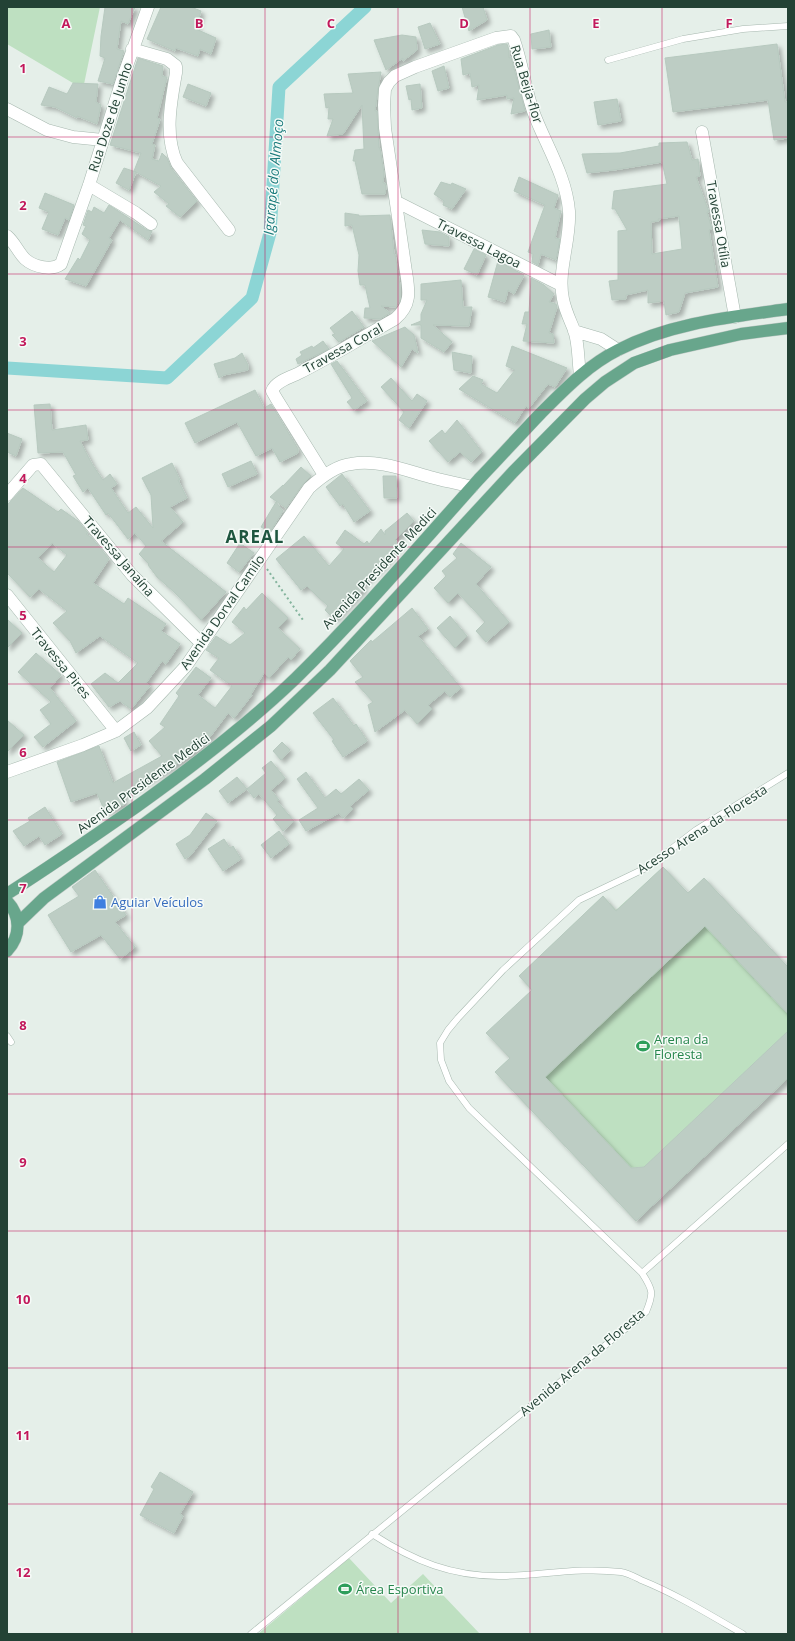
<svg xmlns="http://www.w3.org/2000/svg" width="795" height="1641" font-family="'Open Sans',sans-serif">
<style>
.green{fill:#bee0c1}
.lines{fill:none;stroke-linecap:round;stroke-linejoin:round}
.canal{stroke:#8cd5d5;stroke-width:13}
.building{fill:#bdcdc4;stroke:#b7c9bf;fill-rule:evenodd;filter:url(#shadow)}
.lane-casing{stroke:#a7b8af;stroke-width:7}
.street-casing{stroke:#a7b8af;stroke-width:13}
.primary-casing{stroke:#c1cac6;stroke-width:13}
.path{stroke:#84b49d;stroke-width:2;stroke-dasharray:2 3;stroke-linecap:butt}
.lane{stroke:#fff;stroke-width:6}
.street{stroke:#fff;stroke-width:12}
.primary{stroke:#68a68c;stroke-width:12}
.grid{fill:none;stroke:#c2185b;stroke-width:1;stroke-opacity:0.55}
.labels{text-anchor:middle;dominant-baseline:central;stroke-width:3;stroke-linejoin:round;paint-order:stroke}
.street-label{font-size:13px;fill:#234235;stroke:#f6fbf8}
.shop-label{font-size:13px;fill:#366cbe;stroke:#f6fbf8;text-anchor:start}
.leisure-label{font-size:13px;fill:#27864d;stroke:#f6fbf8;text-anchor:start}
.water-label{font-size:14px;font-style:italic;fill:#1a7b7c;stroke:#f6fbf8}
.district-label{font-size:17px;font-weight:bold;letter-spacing:1px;fill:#1e563f;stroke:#f6fbf8}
.grid-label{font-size:13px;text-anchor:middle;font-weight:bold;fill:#c2185b;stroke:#f6fbf8;stroke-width:3;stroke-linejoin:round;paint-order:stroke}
</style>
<defs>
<filter id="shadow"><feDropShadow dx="3.5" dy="3.5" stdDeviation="2" flood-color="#0004"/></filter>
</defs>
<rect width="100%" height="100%" fill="#e5efe9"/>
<path class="green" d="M7,7H100L83,89L7,44Z
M663,867L688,893L704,878L788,967V1078L636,1221L495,1072L510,1058L532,990L519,976L603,896L616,910Z
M349,1558L391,1603L423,1574L480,1634H258Z"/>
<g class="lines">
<path class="canal" d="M7,368L167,378L252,298L270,233L279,87L365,7"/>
</g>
<path class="building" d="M105,7H135L128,24L121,21L117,49L124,51L113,84L98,81L105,58L100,56L101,36Z
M161,7H191L201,11L196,29L216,38L211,54L200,49L198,56L176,48L175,51L147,39Z
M462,7H483L487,20L469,31Z
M430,23L440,44L425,49L418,27Z
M549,30L551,47L532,49L531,34Z
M402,35L416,37L417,50L403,61V58L386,70L374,40Z
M507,44L509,50V58L511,57L525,111L511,114L514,98L507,99V95L477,100L479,85L472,87L470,73L463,75L461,59L498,45Z
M777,44L785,102H788V138L774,140L768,100L673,112L665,58Z
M138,58L163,66L162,76L167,77L157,118L160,119L158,126L152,144L155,145L152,159L159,161L162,153L167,158L171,168L197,201L180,217L166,206L169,204L154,192L161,186L134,171L141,153L110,145Z
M444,66L449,88L438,91L432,71Z
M381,72L378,89L375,111H377L379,148H380L384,173L383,183H385L386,187L385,194H362L355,161H353L355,150L364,149L362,105L343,134L327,136L333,119H328L329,107L326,108L324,94L353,93L348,74Z
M73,83L98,84L96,102L101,105L97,124L77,116V118L55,107L41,105L49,87L67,94Z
M188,84L211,93L206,106L183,97Z
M420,84L422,108L412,110L411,99L409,100L406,86Z
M617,99L621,121L598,125L594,102Z
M687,142L692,160L698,159L700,176L696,177L709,212H707L712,229L709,230L718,287L685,293L679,312L666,315L664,301L648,303V290L626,295V299L612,300L609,281L618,280V231L627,230L615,209H612L614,191L667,184L662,162L614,170L587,173L582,154L620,153L659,146V143ZM679,216L682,249L652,254L651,222L659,221L658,219Z
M124,168L136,172L129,190L116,183Z
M519,177L558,195L554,208L561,211L555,238L560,239L556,260L541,254L538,265L532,262L533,254L528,252L545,205L514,191Z
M441,182L451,185L452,183L466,189L452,209L443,205L444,201L434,194Z
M45,193L74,205L69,220L65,218L58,235L42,229L49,212L39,208Z
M109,205L147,230L152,231L148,240L120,220L109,238L112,240L86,286L65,279L78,258L80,260L90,240L82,234L86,226L83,225L88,210L92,212L94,207L104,213Z
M345,213L359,215V216L390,215L394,254H395L400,285V300L396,307L381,306L390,313L380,319L364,318L365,308H370L365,285H360L358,271L359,255L352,225L345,226Z
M422,230L440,232L449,237V246L425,244Z
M474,249L486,255L477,275L464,269Z
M498,261L524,275L514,294L508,290L505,302L488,297Z
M531,278L544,285L554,294L549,302L556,304L557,307L549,333L553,334L554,343L523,341L527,324H522L525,312H529Z
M461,280L463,307H472L469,326L433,325L452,342L444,352L421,338V325H411L421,321V314L427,300H421V284Z
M352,311L364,327L339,342L332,335L335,334L330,328Z
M405,327L414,335L418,353L412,349L401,367L372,341Z
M323,341L329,349L298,364L296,359L302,355L300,352L312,346L313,348Z
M512,346L567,368L555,387L548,384L529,408L526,406L515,423L459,389L473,376L483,380L481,384L497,393L515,370L506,366Z
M452,352L472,356L471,373L454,370Z
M242,353L248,365V370L224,375L219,378L214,364L235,358Z
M337,361L367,401L354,410L347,402L352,398L331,364Z
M391,378L412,401L417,394L427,401L409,428L399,420L404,412L381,387Z
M255,390L264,408L271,404L291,437L298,449V453L280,462L272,448L256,456L237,422L195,443L185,423Z
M50,404L52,430L86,425L88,440L80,441L92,464L103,480L110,474L117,484L111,488L128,513L136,507L153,528L151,495L142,478L172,463L180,480H178L187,498L170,507L183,522L161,541L226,592L201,620L175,593L157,577L148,565L149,564L139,554L146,546L135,533L128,539L108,513L106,515L88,488L83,492L73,476L76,475L63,452L38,453L34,405Z
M457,420L482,452L471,462L460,452L448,462L429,441L442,430L445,434Z
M7,433L22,439L16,456L7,452Z
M251,461L257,474L228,487L222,474Z
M301,467L311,476L303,484L286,508L270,497L283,485V486Z
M342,474L370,511L354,522L343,504L340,506L326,487Z
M383,476H396L397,498H384Z
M23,488L58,512L61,509L78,521L88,533L86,534L92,538L109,559L93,583L124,604L128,598L166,624L161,631L180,644L166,664L162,661L146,683L150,686L131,709L120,701L109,707L91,684L105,673L118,683L138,663L100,636L76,653L70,641L53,623L67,611L39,589L30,597L7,573V505ZM52,543L67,555L54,572L38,558Z
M276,502L283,511L270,532L261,527Z
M407,513L414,521L395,540L400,544L383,565L361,585L364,588L334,619L325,610L328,606L319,598L307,586L301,590L276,559L304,536L329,566L344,549L336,543L345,530L364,544L367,541L369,544L381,529L385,535V531Z
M240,543L254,553L239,572L227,563Z
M461,543L491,567L476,584L509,622L486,642L476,631L485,622L458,593L448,603L434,588L446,576L442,571L457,558L453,554Z
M262,593L288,618L278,628L300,649L291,660L288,657L269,678L264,673L251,694L252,695L234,718L228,713L210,737L190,756L122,795L125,804L105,812L97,793L71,802L57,762L99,746L113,783L162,756L149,741L165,727L160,724L179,696L176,693L196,667L211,678L198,695L215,708L232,686L210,670L219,658L206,650L216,636L230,645L245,633L232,622L244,607L246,610Z
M412,608L428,629L418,636L461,688L450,697L445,691L428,705L432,709L417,724L405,710L375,732L368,705L373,702L355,682L363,677L350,661L371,640L372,642Z
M450,616L467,636L455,648L437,628Z
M7,619L22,633L7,648Z
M36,653L61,675L50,688L76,721L43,747L34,737L51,724L40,710L51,702L18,672Z
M333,698L354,726L356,724L367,741L343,757L332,741L334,740L313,713Z
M7,720L24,735L7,752Z
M134,732L141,745L131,751L124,738Z
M282,742L290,750L281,760L273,751Z
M271,761L285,778L271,790L279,800L277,801L294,821L283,831L273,819L277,815L259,794L254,798L247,789L266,773L262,768Z
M306,772L325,798L336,789L341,794L359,779L369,790L350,806L353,809L343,818L339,813L306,831L299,820L318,808L297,779Z
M237,777L247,789L228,803L219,791Z
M45,807L62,834L45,845L39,836L24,846L13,831L30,821L28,818Z
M206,813L217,821L191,855L185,859L176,844L190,835Z
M279,831L289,844L271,858L261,845Z
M224,839L230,848L233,846L241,859L223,871L208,849Z
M663,867L688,893L704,878L788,967V1014L705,926L545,1077L631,1168L644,1167L788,1031V1078L636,1221L495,1072L510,1058L486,1033L532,990L519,976L603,896L616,911Z
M95,870L126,915L115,922L135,947L120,959L101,935L71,952L48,915L79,896L72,887Z
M160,1472L193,1492L180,1514L183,1516L174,1533L140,1515L154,1489L151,1487Z"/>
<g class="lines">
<g class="lane-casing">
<path id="lane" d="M608,60L683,39L743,29L788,26
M7,1036L11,1042
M642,1273L469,1108L449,1081L441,1060L440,1043L448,1030L458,1018L503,970L579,900L648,867L696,830L788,773
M372,1534C414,1561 452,1577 503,1576C543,1575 581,1567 621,1572C628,1573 635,1577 641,1580C676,1594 710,1615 743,1634
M251,1634L646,1312C654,1293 653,1290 642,1273L788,1144"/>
</g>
<g class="street-casing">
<path id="street" d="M132,49L167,59L176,66V73C171,101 164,136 177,163L229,230
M7,109L47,130L73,137L103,140
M702,132L735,317
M89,185L136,213L151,224
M397,202L561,285
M7,236C15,243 18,252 25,259C34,267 52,271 61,264L89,185L123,77L148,7
M574,331L601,339L618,350
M324,475L276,398L272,391C275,382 290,377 297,374C331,357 363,337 395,319C414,303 408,287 405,265L385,128L384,105L385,89L389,82L395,76L415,67L496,38L511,36L514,40C522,63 525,88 533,111C545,144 566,175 569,211C571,240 557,271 563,299C565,310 570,320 574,330C579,344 578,361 580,375
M7,495L33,465L41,464L132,575L202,644
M7,595L116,731
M7,772L83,745L116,731L147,708L186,666L309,488C321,477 335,466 351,464C377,459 405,470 430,477C444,481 458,483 472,487"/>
</g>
<g class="primary-casing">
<path id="primary" d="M7,894C51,866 93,837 136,807C192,767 246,726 296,678C360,615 419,546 479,479C500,457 520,435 541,413C565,389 588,365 618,350C671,323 731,317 788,309
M7,901C21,916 21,936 7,951
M18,923L44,898L205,779L271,726L330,670L513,472L585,399L605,382L634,363L670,350L741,334L788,328"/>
</g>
<path class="path" d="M267,569L303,620"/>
<use href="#lane" class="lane"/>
<use href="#street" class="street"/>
<use href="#primary" class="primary"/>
</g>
<path class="grid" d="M132,7V1634M265,7V1634M398,7V1634M530,7V1634M662,7V1634M7,137H788M7,274H788M7,410H788M7,547H788M7,684H788M7,820H788M7,957H788M7,1094H788M7,1231H788M7,1368H788M7,1504H788"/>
<defs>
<g id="shop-bare" transform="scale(1.08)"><path d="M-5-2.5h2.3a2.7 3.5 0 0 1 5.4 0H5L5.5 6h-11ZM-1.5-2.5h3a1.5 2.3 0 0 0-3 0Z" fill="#3f7fe0" stroke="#f6fbf8" stroke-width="2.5" paint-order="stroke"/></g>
<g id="stadium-bare" transform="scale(1.08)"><path d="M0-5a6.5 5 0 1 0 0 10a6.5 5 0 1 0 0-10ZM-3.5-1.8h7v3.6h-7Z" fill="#2e9e5b" stroke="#f6fbf8" stroke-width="2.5" paint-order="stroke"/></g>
</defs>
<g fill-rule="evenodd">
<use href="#shop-bare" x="100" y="902"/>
<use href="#stadium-bare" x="643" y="1046"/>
<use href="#stadium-bare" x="345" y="1589"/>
</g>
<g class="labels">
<g class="street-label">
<text transform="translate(527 84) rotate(73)">Rua Beija-flor</text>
<text transform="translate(110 117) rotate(-72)">Rua Doze de Junho</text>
<text transform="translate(719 224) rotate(80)">Travessa Otília</text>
<text transform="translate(479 243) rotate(27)">Travessa Lagoa</text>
<text transform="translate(343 348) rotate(-29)">Travessa Coral</text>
<text transform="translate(119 556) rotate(49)">Travessa Janaína</text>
<text transform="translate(379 568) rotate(-47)">Avenida Presidente Medici</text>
<text transform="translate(222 612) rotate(-55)">Avenida Dorval Camilo</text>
<text transform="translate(61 663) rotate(51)">Travessa Pires</text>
<text transform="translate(143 783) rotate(-36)">Avenida Presidente Medici</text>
<text transform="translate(702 829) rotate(-33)">Acesso Arena da Floresta</text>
<text transform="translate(582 1362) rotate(-40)">Avenida Arena da Floresta</text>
</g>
<g class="shop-label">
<text x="111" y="902">Aguiar Veículos</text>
</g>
<g class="leisure-label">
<text x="654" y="1039">Arena da<tspan x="654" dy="15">Floresta</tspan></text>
<text x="356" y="1589">Área Esportiva</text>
</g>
<g class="water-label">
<text transform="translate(273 177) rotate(-85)">Igarapé do Almoço</text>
</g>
<g class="district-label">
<text x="255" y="536">AREAL</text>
</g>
</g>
<g class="grid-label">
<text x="66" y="28">A</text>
<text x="199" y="28">B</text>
<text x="331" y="28">C</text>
<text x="464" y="28">D</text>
<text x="596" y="28">E</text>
<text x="729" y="28">F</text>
<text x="23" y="73">1</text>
<text x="23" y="210">2</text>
<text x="23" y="346">3</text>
<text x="23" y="483">4</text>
<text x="23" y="620">5</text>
<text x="23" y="757">6</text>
<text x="23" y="893">7</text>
<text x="23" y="1030">8</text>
<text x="23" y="1167">9</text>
<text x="23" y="1304">10</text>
<text x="23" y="1440">11</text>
<text x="23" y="1577">12</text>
</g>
<rect width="795" height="1641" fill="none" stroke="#234235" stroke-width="16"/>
</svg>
